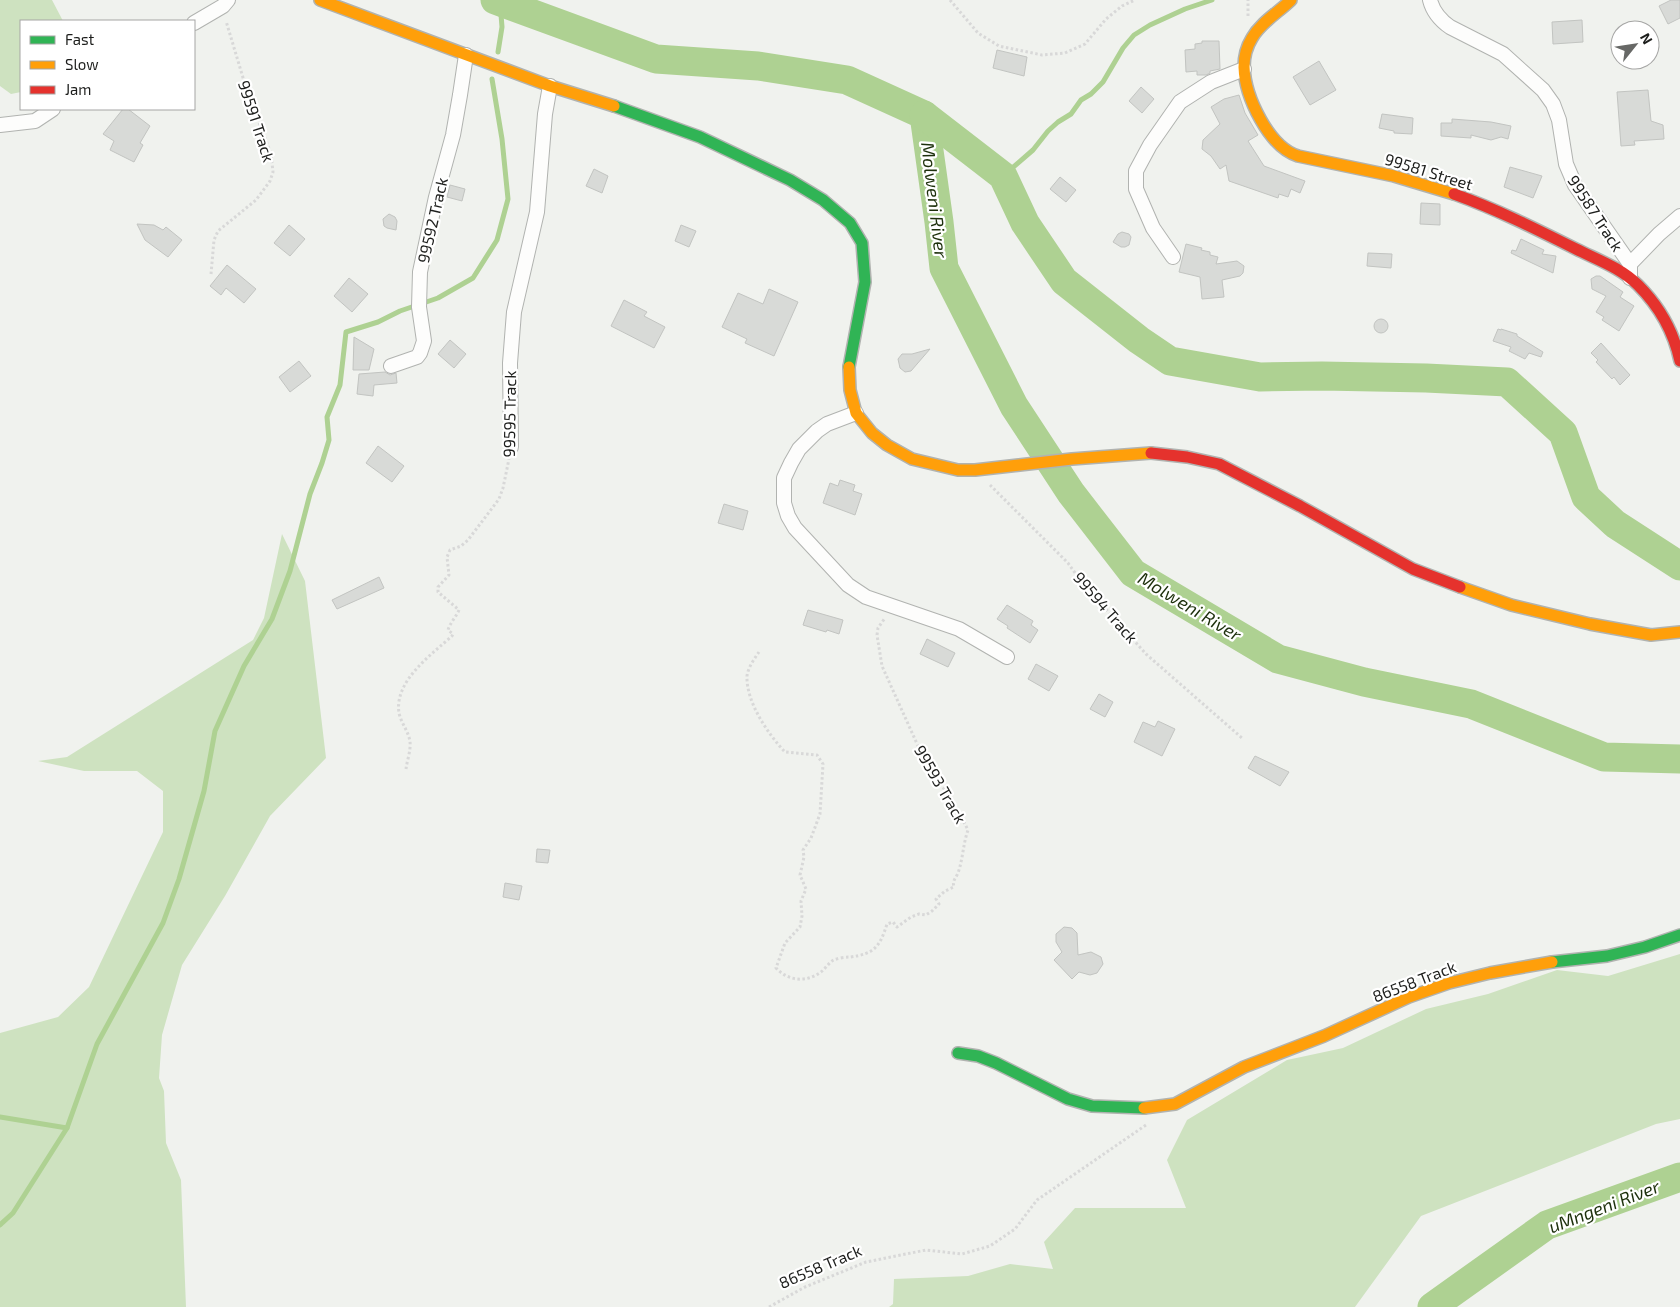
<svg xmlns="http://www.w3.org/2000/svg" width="1680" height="1307" font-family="'Exo 2',sans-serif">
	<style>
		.green { fill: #cee2c0 }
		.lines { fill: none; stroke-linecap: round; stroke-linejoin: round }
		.stream { stroke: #aed192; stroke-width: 5 }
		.river { stroke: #aed192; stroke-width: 29 }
		.building { fill: #d8dad7; stroke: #c2c4c1 }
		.street-casing { stroke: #b1b3b0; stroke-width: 16 }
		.fast-casing { stroke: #b1b3b0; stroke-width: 14 }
		.slow-casing { stroke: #b1b3b0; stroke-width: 14 }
		.jam-casing { stroke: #b1b3b0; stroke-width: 14 }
		.path { stroke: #d8d8d8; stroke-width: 3; stroke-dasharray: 2.5 2.5; stroke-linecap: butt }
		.street { stroke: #fdfdfc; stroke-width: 14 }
		.fast { stroke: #30b455; stroke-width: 11 }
		.slow { stroke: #ff9f0a; stroke-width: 11 }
		.jam { stroke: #e5322d; stroke-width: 11 }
		.labels { text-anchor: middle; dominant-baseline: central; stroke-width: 4.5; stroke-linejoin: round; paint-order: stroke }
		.street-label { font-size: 16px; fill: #1d1e1c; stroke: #fff }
		.water-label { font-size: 18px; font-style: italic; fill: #1d300c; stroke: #fff }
	</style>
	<rect width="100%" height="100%" fill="#f0f2ee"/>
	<g class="green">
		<polygon points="0,0 52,0 63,21 21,21 21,92 11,94 0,86"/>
		<polygon points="282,534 305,581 326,758 270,816 225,896 182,965 162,1035 159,1078 164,1091 166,1143 181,1180 186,1307 0,1307 0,1033 58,1017 89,987 163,832 163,791 137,771 84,771 38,761 67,757 253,640 264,618"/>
		<polygon points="1680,954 1680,1119 1656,1124 1421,1216 1355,1307 889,1307 893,1304 894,1279 968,1276 1010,1264 1053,1269 1044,1242 1075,1208 1186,1208 1167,1160 1187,1120 1287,1060 1343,1048 1426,1009 1488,994 1557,970 1608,976"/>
	</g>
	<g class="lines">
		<g class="stream">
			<polyline points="498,52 502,27 500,2"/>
			<polyline points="1003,176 1033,150 1048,131 1058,122 1071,114 1081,100 1091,94 1103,82 1123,48 1134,35 1150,25 1185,9 1212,0"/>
			<polyline points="0,1117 67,1128"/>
			<polyline points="0,1225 13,1213 67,1128 97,1044 163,923 179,879 204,791 215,731 244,666 272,619 290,571 310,494 322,463 329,440 327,417 340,385 346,332 378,322 400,311 438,298 473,278 497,240 508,199 502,139 492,79"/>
		</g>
		<g class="river">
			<polyline points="495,0 656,59 758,66 847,80 924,115 939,222 944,268 1014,406 1071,493 1133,573 1278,659 1364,682 1471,704 1604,757 1680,759"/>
			<polyline points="924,115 1003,176 1025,223 1064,281 1139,340 1170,361 1260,377 1322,376 1426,378 1507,382 1563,433 1586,497 1615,524 1680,566"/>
			<polyline points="1432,1307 1547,1225 1680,1177"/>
		</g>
	</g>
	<g class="building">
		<polygon points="1671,0 1680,0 1680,18 1668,24 1659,6"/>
		<polygon points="1582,20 1583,42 1553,44 1552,22"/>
		<polygon points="1202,41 1219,41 1220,69 1210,71 1210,73 1206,75 1197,75 1197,71 1186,72 1185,50 1195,49 1195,44 1202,43"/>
		<polygon points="997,50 1027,57 1024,76 993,68"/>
		<polygon points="1319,61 1336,90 1310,105 1293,77"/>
		<polygon points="1141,87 1154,99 1142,113 1129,101"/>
		<polygon points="1648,90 1651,121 1663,125 1664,139 1634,141 1635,145 1621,146 1617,92"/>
		<polygon points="1239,95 1245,113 1258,135 1248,141 1264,166 1305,181 1300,193 1291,189 1288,197 1279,194 1278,198 1229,181 1226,165 1220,169 1211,156 1202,149 1203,140 1220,124 1211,107 1224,99"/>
		<polygon points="123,109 128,109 150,126 140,143 143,145 134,162 110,150 114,141 103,134"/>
		<polygon points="1382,114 1413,118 1412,134 1394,133 1394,131 1379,128"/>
		<polygon points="1452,119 1491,122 1511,126 1508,139 1501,137 1491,140 1471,135 1471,138 1441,136 1441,123 1452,123"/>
		<polygon points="1510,167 1542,176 1533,198 1504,187"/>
		<polygon points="594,169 608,176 602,193 586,186"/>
		<polygon points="1060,177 1076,190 1066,202 1050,189"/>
		<polygon points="450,185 465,189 462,201 447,197"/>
		<polygon points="1421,203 1440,204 1440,225 1420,224"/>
		<polygon points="389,214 395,217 397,221 396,230 387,228 384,226 383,219"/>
		<polygon points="137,224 154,225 163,230 166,227 182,240 168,257 145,240"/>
		<polygon points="289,225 305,239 290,256 274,243"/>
		<polygon points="681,225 696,231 689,247 675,241"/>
		<polygon points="1122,232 1129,234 1131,237 1129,245 1125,247 1121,247 1113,242 1118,234"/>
		<polygon points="1521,239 1544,250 1542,254 1556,256 1553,273 1511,253 1512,250 1516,251"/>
		<polygon points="1186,244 1202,248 1201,250 1210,252 1210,255 1218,257 1216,264 1237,261 1244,266 1243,273 1240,276 1222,280 1224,297 1202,299 1200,277 1179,272"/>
		<polygon points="1368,253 1392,254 1391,268 1367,266"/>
		<polygon points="227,265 256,289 244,303 226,288 221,295 210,286"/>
		<polygon points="1596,276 1600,276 1623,292 1620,297 1634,306 1619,331 1602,320 1604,317 1596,312 1606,296 1592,289 1591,279"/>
		<polygon points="349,278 368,294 352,312 334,296"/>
		<polygon points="769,289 798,302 774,356 745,343 747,339 722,327 738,293 763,304"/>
		<polygon points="624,300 647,312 644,316 665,327 654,348 611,326"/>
		<circle cx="1381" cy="326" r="7"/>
		<polygon points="1498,329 1501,330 1501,329 1517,334 1517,336 1543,352 1541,357 1529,353 1525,359 1509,351 1511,347 1493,341"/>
		<polygon points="354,337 374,349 369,370 353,370"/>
		<polygon points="450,340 466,354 454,368 438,354"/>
		<polygon points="1601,343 1630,375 1620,385 1614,377 1612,379 1596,362 1598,360 1591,353"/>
		<polygon points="930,349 911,371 905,372 900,368 898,359 902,354 912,354"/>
		<polygon points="299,361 311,376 290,392 279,377"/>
		<polygon points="385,372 390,375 396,373 397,383 374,385 373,396 357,394 359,374"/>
		<polygon points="378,446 404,466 392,482 366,463"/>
		<polygon points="840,480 855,485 853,491 862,494 855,515 823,503 830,483 838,486"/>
		<polygon points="724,504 748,511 743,530 718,523"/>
		<polygon points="379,577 384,588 337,609 332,600"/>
		<polygon points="1007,605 1033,621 1031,625 1038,630 1030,643 1007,628 1008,626 997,619"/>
		<polygon points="808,610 843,620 839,634 827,630 826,632 803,625"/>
		<polygon points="927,639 955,653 948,667 920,654"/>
		<polygon points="1036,664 1058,676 1049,691 1028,679"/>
		<polygon points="1099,694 1113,702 1105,717 1090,709"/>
		<polygon points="1158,721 1175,729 1162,756 1134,742 1143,722 1155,727"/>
		<polygon points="1255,756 1289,772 1280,786 1248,768"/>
		<polygon points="537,849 550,850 548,863 536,862"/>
		<polygon points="505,883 522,886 519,900 503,897"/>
		<polygon points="1064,927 1072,928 1077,933 1078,955 1091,952 1101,957 1103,964 1097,973 1090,975 1079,972 1072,979 1054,960 1062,952 1056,942 1056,934"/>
	</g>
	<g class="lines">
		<defs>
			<g id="street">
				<path d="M1430,0C1433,12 1440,20 1450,27L1503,54L1543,90L1553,104L1559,120L1566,164L1575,185L1630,264V278"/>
				<polyline points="194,23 223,6 228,0"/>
				<polyline points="0,125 35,121 53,109"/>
				<polyline points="1173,257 1153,228 1136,189 1136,171 1150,145 1180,102 1211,82 1244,69"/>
				<polyline points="1630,264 1659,234 1680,216"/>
				<polyline points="391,366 417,357 420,353 424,341 419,307 420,272 436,197 453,135 460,95 466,55"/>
				<polyline points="856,413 827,424 817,431 799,449 791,463 784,478 784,503 788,516 795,528 848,585 866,597 959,629 1007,657"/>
				<polyline points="511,447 510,363 514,312 537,212 545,114 550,86"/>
			</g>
			<g id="fast">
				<polyline points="614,106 700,137 790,180 823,200 850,223 862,243 865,282 849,367"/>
				<polyline points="1552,962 1607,956 1645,947 1680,935"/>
				<polyline points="958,1053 978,1056 996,1063 1068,1099 1092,1106 1144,1108"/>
			</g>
			<g id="slow">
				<polyline points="320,0 550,86 614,106"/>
				<path d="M1291,0C1279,12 1261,22 1252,38C1247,46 1244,57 1244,67C1245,97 1269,147 1298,156L1394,176L1454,194"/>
				<polyline points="849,367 850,390 856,413 872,433 887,445 912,459 958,470 975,470 1072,459 1151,453"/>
				<polyline points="1460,587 1511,605 1590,624 1651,635 1680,632"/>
				<polyline points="1144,1108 1175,1104 1244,1067 1324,1036 1409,997 1449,983 1490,973 1552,962"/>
			</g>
			<g id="jam">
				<path d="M1454,194C1496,209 1536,229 1576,249C1598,260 1621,268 1638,285C1659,306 1674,333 1680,361"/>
				<polyline points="1151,453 1187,457 1219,464 1300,506 1413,569 1460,587"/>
			</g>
		</defs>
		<use href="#street" class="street-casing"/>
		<use href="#fast" class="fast-casing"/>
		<use href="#slow" class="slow-casing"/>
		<use href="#jam" class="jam-casing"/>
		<g class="path">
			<polyline points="950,0 978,33 999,46 1042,55 1065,53 1085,44 1106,19 1122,6 1135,0"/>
			<polyline points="1248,16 1248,0"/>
			<polyline points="211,274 214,240 218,231 256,200 270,181 273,172 271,154 247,91 226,21"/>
			<polyline points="990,485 1068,563 1080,580 1146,654 1242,738"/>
			<path d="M759,652C754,659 748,668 747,676C746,702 768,734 785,752L817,755L823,764L820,814L811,838L803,850L804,857L800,875L806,889L801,901L802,916L800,927L785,943L776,968C788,981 806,983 821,972C825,969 828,964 832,961C837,958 845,957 850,957C875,954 880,946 887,924L893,922L897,927L911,917L919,914L926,915L932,911L939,904L936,899L945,891L954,887C952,881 956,878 958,873C963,859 963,844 968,830L952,799L941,785L918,746L882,666L877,635L878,628L885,618"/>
			<path d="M406,769C407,761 411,750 410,742C409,732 401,723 399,713C394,681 431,655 452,636L453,634L448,630C450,623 456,617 459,610L438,592V587L449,575L447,557L450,550L461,546L468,540L499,499L503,488L509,459"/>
			<polyline points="769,1307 805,1287 866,1262 926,1250 962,1254 990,1246 1015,1229 1037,1200 1146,1125"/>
		</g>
		<use href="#street" class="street"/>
		<use href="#fast" class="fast"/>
		<use href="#slow" class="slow"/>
		<use href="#jam" class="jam"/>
	</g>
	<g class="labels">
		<g class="street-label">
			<text transform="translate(257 121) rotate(72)">99591 Track</text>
			<text transform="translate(1429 171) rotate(17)">99581 Street</text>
			<text transform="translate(1596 213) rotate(57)">99587 Track</text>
			<text transform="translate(432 220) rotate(-77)">99592 Track</text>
			<text transform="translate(509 414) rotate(-89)">99595 Track</text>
			<text transform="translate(1106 607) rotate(49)">99594 Track</text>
			<text transform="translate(941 784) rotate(60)">99593 Track</text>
			<text transform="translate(1414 981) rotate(-21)">86558 Track</text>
			<text transform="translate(820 1266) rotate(-23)">86558 Track</text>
		</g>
		<g class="water-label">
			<text transform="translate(935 200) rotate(83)">Molweni River</text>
			<text transform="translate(1190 606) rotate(31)">Molweni River</text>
			<text transform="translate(1604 1206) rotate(-21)">uMngeni River</text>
		</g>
	</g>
	<rect x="20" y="20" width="175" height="90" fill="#ffffff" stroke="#a5a5a4"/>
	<rect x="30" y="36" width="25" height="8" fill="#30b455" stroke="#a5a5a4"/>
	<text x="65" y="45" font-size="15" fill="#1d1e1c">Fast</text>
	<rect x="30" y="61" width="25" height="8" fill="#ff9f0a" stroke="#a5a5a4"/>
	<text x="65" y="70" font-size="15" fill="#1d1e1c">Slow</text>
	<rect x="30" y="86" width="25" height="8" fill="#e5322d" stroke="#a5a5a4"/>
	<text x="65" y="95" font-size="15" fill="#1d1e1c">Jam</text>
	<g transform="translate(1635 45) rotate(60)"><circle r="24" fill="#ffffff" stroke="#a5a5a4"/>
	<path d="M0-4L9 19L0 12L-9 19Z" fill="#676866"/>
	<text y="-8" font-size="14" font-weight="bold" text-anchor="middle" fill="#1d1e1c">N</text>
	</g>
</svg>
